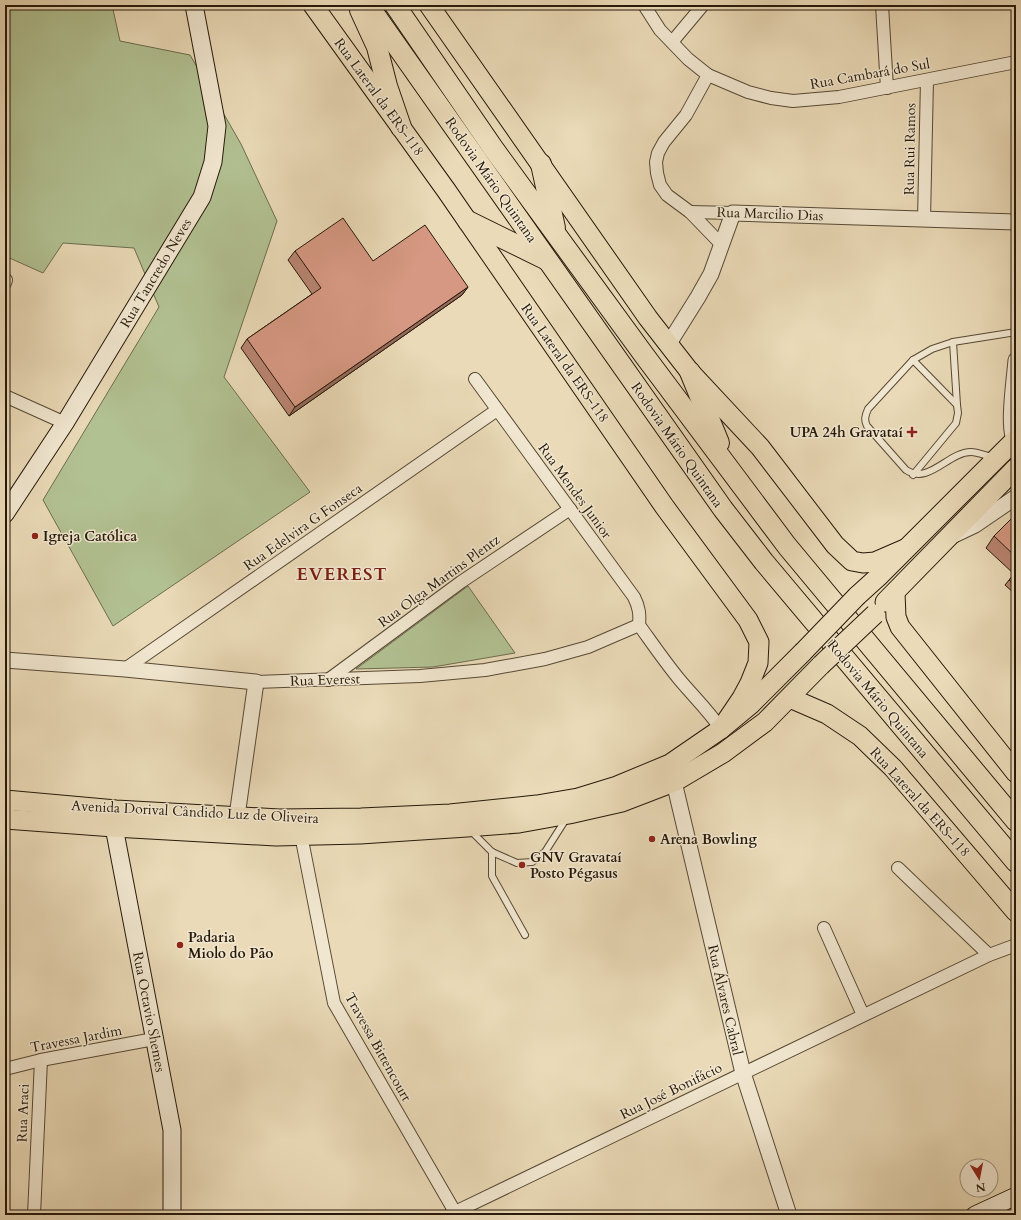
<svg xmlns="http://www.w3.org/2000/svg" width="1021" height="1220" font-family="Cardo,serif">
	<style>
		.green { fill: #b2c192; stroke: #6c6d4e }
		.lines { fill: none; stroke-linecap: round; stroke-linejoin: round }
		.service-casing { stroke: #574935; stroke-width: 8 }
		.minor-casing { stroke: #574935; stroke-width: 14 }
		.tertiary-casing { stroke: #574935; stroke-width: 17 }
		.secondary-casing { stroke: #26190a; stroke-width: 19 }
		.primary-casing { stroke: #26190a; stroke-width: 21 }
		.trunk-casing { stroke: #26190a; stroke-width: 22 }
		.service { stroke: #f1e7d0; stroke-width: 6 }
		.minor { stroke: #f1e7d0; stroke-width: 12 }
		.tertiary { stroke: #f1e7d0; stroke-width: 15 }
		.secondary { stroke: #f1e7d0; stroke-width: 17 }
		.primary { stroke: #eadab7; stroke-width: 19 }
		.trunk { stroke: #eadab7; stroke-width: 20 }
		.primary-bridge-casing { stroke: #26190a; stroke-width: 21; stroke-linecap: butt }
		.primary-bridge { stroke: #eadab7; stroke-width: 19 }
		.wall { fill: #b88370; stroke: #26190a }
		.shaded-wall { fill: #966a5b; stroke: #26190a }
		.building { fill: #d69882; stroke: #26190a }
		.poi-dot { fill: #8f2418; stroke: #f1e7d0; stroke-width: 1.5 }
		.labels { text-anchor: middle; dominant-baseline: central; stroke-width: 3; stroke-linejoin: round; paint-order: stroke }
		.street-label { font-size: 14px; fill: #26190a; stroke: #f1e7d0 }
		.poi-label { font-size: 14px; font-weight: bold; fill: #26190a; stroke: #f1e7d0; text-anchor: start }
		.district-label { font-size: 18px; font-weight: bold; letter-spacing: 1px; fill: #7a1f14; stroke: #f1e7d0 }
	</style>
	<rect width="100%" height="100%" fill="#eadab7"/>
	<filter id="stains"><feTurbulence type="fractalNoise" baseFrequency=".005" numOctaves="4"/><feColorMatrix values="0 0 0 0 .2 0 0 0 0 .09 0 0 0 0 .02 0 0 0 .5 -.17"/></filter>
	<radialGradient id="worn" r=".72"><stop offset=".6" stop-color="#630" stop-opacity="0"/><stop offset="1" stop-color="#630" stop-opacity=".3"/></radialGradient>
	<g class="green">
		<polygon points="17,5 112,5 120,41 190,55 241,144 277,221 224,377 310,492 113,626 43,500 159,307 134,248 63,243 43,273 5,256 5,7"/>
		<polygon points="468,586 515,653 433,667 356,669"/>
	</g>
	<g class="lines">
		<defs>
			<g id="service">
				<polyline points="953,342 957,405"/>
				<path d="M992,457C986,456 978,452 971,452C948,452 929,485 906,470L867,426C864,420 865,416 868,409L913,360L932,349L953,342L1016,332"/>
				<polyline points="913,475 956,423 958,413 957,405 913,360"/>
				<polyline points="471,831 492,852 517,863 532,862 545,852 566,819"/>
				<polyline points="492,852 492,876 525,935"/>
			</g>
			<g id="minor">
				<polyline points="644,5 660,30 688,59 708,75 748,92 771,98 793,101 839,97 1016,62"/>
				<polyline points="882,5 887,88"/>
				<polyline points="672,42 703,5"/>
				<polyline points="708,75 686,115 664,142 658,153 656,162 657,173 660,185 667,195 690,212 722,245"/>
				<polyline points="690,212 733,213"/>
				<polyline points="924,219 927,80"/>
				<polyline points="5,283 6,280"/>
				<path d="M475,379L634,597C639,607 640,614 639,625"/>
				<polyline points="5,396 65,423"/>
				<path d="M639,625C652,643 665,662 679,679C694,697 708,710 721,729"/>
				<polyline points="125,669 497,410"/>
				<polyline points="328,680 461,582 570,509"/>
				<polyline points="256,682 420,676 485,670 545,659 588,647 639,625"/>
				<polyline points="301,835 334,1003 455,1212"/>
				<polyline points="898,868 989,955"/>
				<polyline points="824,928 863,1015"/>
				<polyline points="5,1069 41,1060 154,1039"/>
				<polyline points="34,1215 41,1060"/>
				<polyline points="449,1215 989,955 1016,945"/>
			</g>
			<g id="tertiary">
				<polyline points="668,345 698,297 711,274 733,213 1016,222"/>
				<path d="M1016,360C1015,376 1006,432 1016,443"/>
				<polyline points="954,535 975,525 1016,497"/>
				<polyline points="5,660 125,669 256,682 237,816"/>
				<polyline points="674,782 743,1073 789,1215"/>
			</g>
			<g id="secondary">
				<polyline points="5,514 65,423 202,197 213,162 217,126 194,5"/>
				<polyline points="115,815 114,827 172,1130 172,1215"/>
				<polyline points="975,1215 1016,1196"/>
			</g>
			<g id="primary">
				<polyline points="313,5 446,190 664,506 748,620 759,642 758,663 750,683 742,698 721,729"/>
				<polyline points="429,5 648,318 690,372 760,447 835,545 852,561 863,563 875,562 905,549"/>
				<polyline points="895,593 896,617 900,627 1016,773"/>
				<polyline points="857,596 878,577 1016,439"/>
				<polyline points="885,602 1016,468"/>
				<polyline points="790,698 827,714 860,736 893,768 1016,912"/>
				<polyline points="5,800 116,810 279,819 361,818 450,814 537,805 578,798 617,786 670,764 721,729 750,705 803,652"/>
				<polyline points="5,819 114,827 276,836 360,834 467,827 519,823 569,814 622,802 674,782 723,753 765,722 821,665"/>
			</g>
			<g id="trunk">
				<polyline points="368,5 723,509 764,562 1016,862"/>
				<polyline points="395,5 493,148 644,355 787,546 1016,821"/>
				<polyline points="360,10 377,47 387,86 401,127"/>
				<polyline points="541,164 555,228"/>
				<polyline points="468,221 547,260"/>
				<polyline points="690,372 719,443"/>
			</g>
		</defs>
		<use href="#service" class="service-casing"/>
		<use href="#minor" class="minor-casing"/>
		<use href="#tertiary" class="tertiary-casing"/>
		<use href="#secondary" class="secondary-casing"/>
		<use href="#primary" class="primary-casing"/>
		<use href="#trunk" class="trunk-casing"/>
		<use href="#service" class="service"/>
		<use href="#minor" class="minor"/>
		<use href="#tertiary" class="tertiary"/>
		<use href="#secondary" class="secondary"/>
		<use href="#primary" class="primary"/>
		<use href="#trunk" class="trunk"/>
		<defs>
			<g id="primary-bridge">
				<polyline points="803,652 857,596"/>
				<polyline points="821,665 875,614"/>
			</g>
		</defs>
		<use href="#primary-bridge" class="primary-bridge-casing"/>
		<use href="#primary-bridge" class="primary-bridge"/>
	</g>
	<g class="wall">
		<polygon points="295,251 373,261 468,287 462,295 289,416 241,348 247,339 312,294 288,260"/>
		<polygon points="1016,514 1016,595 1005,585 1014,574 986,548 994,536"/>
	</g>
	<polygon class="shaded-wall" points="468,287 462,295 289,416 295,407"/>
	<g class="building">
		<polygon points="343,218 373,261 425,225 468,287 295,407 247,339 321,288 295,251"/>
		<polygon points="1016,514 1016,557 994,536"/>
		<polygon points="1016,572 1016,586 1009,580"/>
	</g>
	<g class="poi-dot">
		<path d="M910 426h4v4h4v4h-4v4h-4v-4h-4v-4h4z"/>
		<circle cx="35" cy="536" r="4"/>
		<circle cx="652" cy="839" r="4"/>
		<circle cx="522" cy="865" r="4"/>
		<circle cx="180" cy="945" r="4"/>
	</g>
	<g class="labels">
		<g class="street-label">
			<text transform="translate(870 74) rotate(-10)">Rua Cambará do Sul</text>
			<text transform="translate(379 97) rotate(54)">Rua Lateral da ERS-118</text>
			<text transform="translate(910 149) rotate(-89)">Rua Rui Ramos</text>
			<text transform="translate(491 180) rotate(55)">Rodovia Mário Quintana</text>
			<text transform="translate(770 214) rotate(2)">Rua Marcilio Dias</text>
			<text transform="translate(156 273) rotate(-59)">Rua Tancredo Neves</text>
			<text transform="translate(565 363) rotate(55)">Rua Lateral da ERS-118</text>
			<text transform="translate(677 445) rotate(55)">Rodovia Mário Quintana</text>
			<text transform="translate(575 491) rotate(54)">Rua Mendes Junior</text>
			<text transform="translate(303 527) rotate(-35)">Rua Edelvira G Fonseca</text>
			<text transform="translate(439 581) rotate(-36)">Rua Olga Martins Plentz</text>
			<text transform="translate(325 680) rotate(-2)">Rua Everest</text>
			<text transform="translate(878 699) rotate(50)">Rodovia Mário Quintana</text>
			<text transform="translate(920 802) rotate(48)">Rua Lateral da ERS-118</text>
			<text transform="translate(195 812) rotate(3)">Avenida Dorival Cândido Luz de Oliveira</text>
			<text transform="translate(725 1000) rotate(77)">Rua Álvares Cabral</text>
			<text transform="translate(149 1012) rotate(79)">Rua Octavio Shemes</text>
			<text transform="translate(76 1039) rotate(-11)">Travessa Jardim</text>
			<text transform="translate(378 1047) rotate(61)">Travessa Bittencourt</text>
			<text transform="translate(671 1091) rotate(-26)">Rua José Bonifácio</text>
			<text transform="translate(23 1113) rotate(-88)">Rua Araci</text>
		</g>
		<g class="poi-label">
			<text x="903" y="432" text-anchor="end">UPA 24h Gravataí</text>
			<text x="43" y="536">Igreja Católica</text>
			<text x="660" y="839">Arena Bowling</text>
			<text x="530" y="857">GNV Gravataí<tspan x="530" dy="16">Posto Pégasus</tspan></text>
			<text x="188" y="937">Padaria<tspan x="188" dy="16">Miolo do Pão</tspan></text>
		</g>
		<g class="district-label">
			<text x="342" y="574">EVEREST</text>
		</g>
	</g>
	<rect width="1021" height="1220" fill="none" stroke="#eadab7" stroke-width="20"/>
	<rect x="6" y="6" width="1009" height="1208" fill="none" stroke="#26190a" stroke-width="2"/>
	<rect x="10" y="10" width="1001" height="1200" fill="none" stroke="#26190a"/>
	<g transform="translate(979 1178) rotate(170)"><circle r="19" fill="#f1e7d0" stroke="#a09581"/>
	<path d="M0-3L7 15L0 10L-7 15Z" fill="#8f2418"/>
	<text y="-6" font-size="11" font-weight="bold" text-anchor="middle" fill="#26190a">N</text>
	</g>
	<rect width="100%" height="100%" filter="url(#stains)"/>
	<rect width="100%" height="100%" fill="url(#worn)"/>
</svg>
